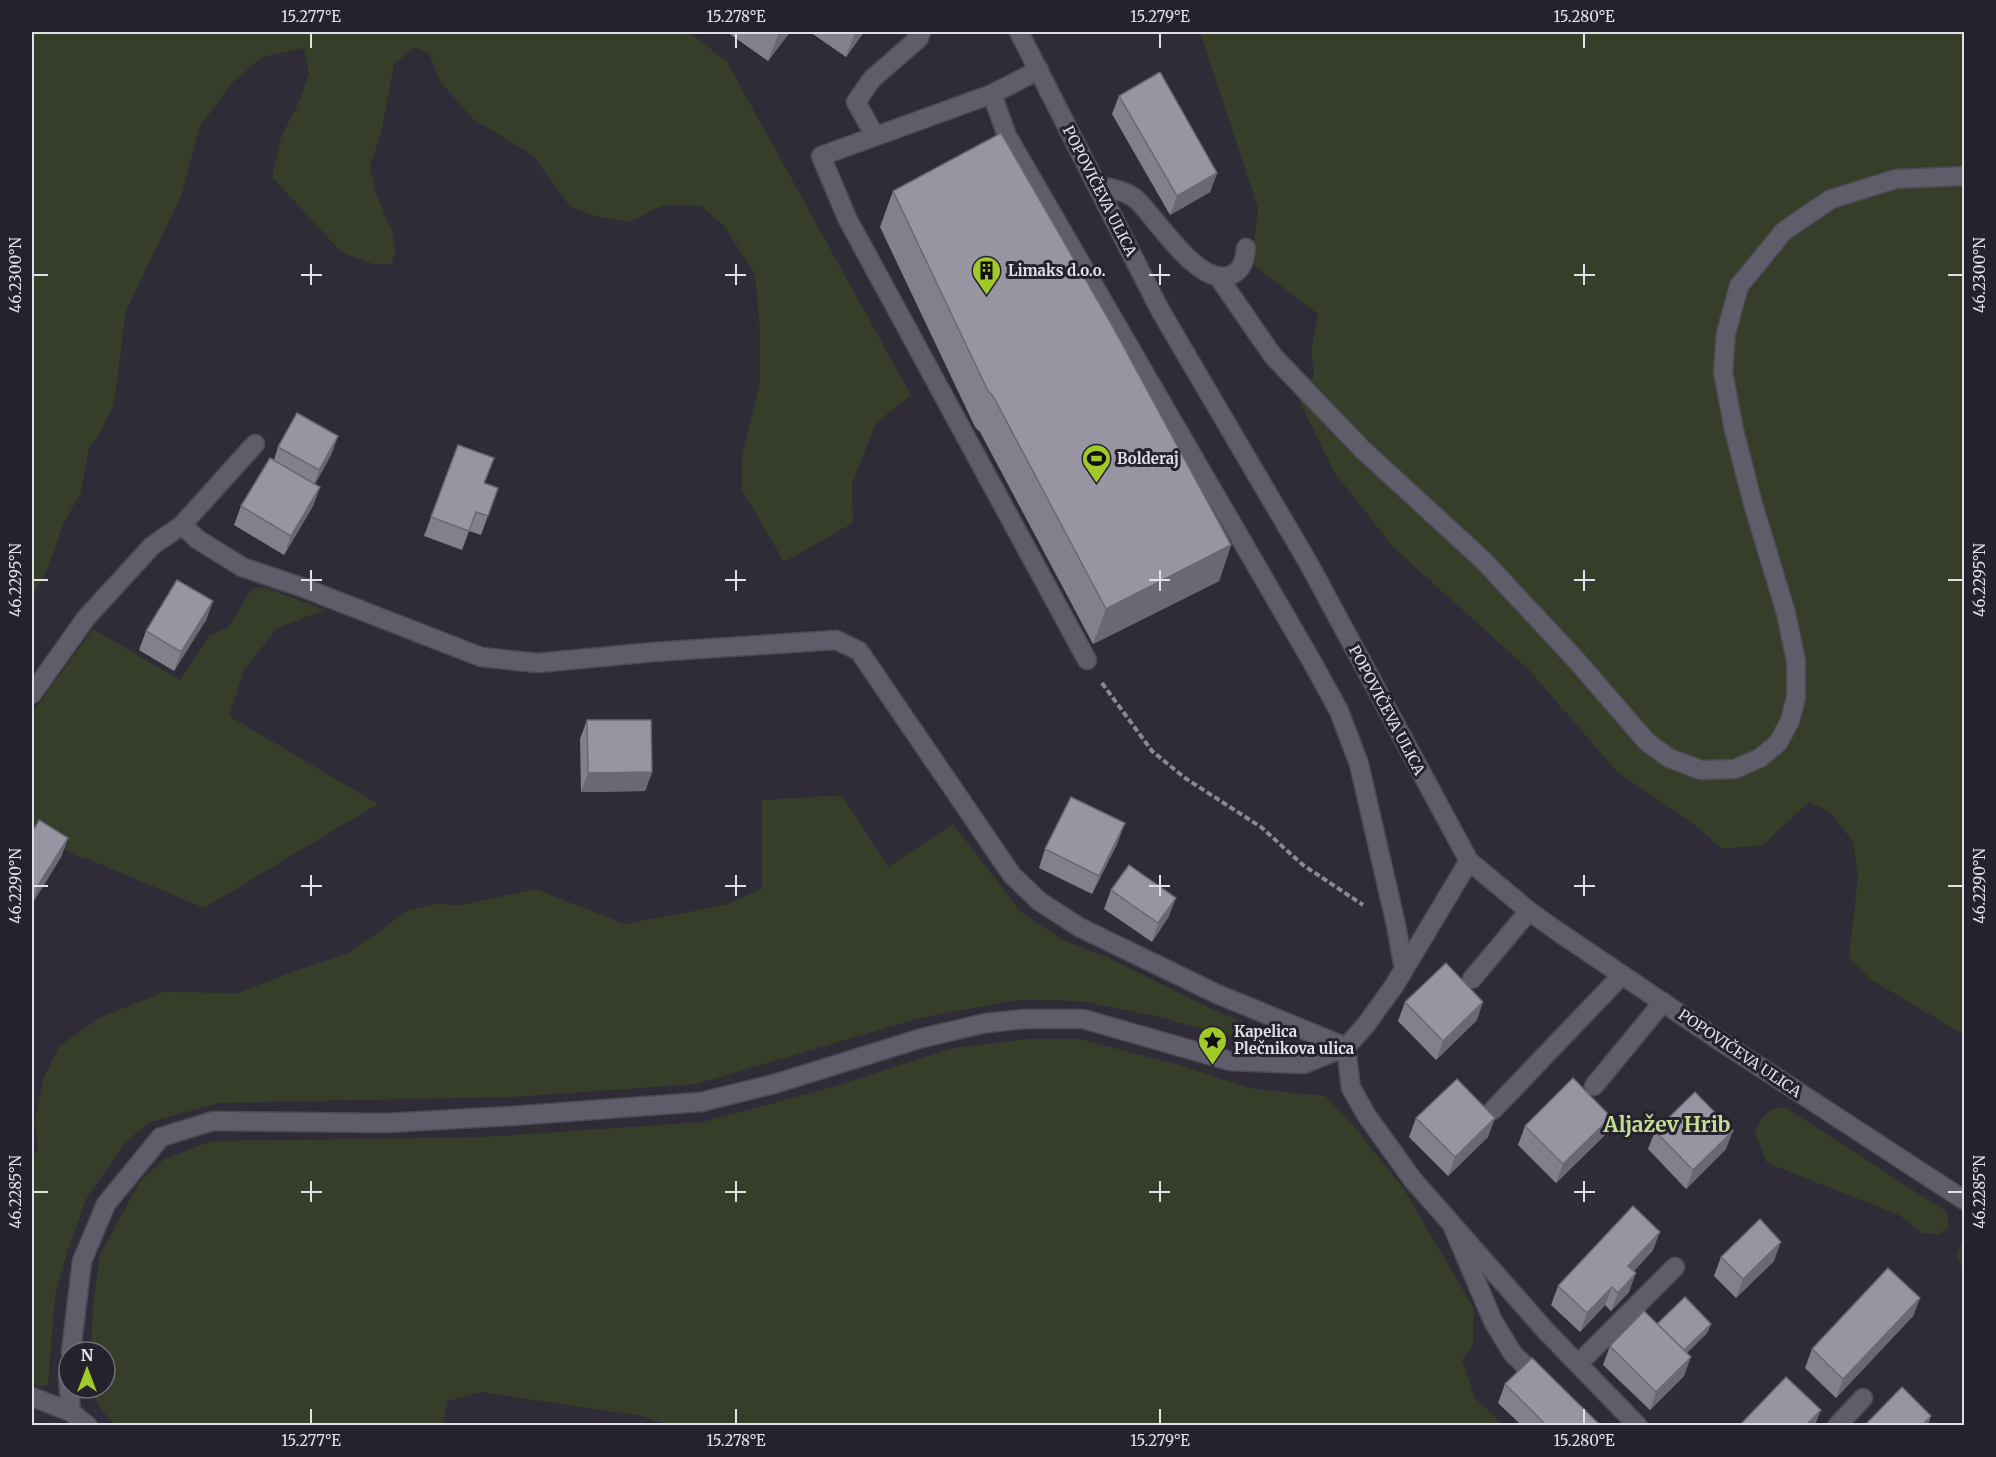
<svg xmlns="http://www.w3.org/2000/svg" width="1996" height="1457" font-family="Merriweather,serif">
	<style>
		.green { fill: #363d29 }
		.lines { fill: none; stroke-linecap: round; stroke-linejoin: round }
		.lane-casing { stroke: #4c4953; stroke-width: 21 }
		.street-casing { stroke: #4c4953; stroke-width: 21 }
		.path { stroke: #8b8891; stroke-width: 4; stroke-dasharray: 6 3; stroke-linecap: butt }
		.lane { stroke: #605d6a; stroke-width: 18 }
		.street { stroke: #605d6a; stroke-width: 18 }
		.wall { fill: #83808c }
		.shaded-wall { fill: #6a6872 }
		.building { fill: #9895a3; stroke: #6a6872; stroke-width: 1.5 }
		.ticks { fill: none; stroke: #e1dfe7; stroke-width: 2 }
		.labels { text-anchor: middle; dominant-baseline: central; stroke-width: 6; stroke-linejoin: round; paint-order: stroke }
		.street-label { font-size: 15px; fill: #e1dfe7; stroke: #25222d }
		.poi-label { font-size: 15px; font-weight: bold; fill: #e1dfe7; stroke: #25222d; text-anchor: start }
		.district-label { font-size: 21px; font-weight: bold; fill: #c5de94; stroke: #25222d }
		.neatline { fill: none; stroke: #e1dfe7; stroke-width: 2 }
		.ticks-label { font-size: 15px; text-anchor: middle; fill: #e1dfe7 }
	</style>
	<rect width="100%" height="100%" fill="#2f2b37"/>
	<g class="green">
		<polygon points="32,32 689,32 727,62 911,395 876,423 852,484 853,523 784,562 742,490 742,456 760,382 760,331 755,274 724,226 701,206 663,205 630,222 599,217 570,207 534,156 473,119 441,83 429,54 415,47 394,64 381,134 370,165 375,191 393,234 396,251 391,264 373,264 342,253 272,177 281,137 297,106 309,74 304,48 262,57 232,83 199,128 182,194 126,311 114,404 99,435 89,448 81,492 64,523 47,570 32,597"/>
		<polygon points="1200,32 1964,32 1964,1035 1870,979 1849,957 1858,877 1853,842 1829,811 1809,802 1763,845 1722,849 1695,825 1617,772 1529,670 1394,548 1334,472 1300,402 1314,373 1311,352 1318,314 1252,264 1258,208"/>
		<polygon points="264,587 325,610 277,628 244,670 229,716 378,804 204,908 86,858 80,858 32,829 32,713 93,629 180,680 210,635 227,628 252,589"/>
		<polygon points="842,795 888,867 953,824 1021,912 1063,940 1106,957 1212,1009 1268,1033 1259,1039 1224,1035 1156,1016 1081,1001 1018,1000 919,1018 697,1084 513,1097 218,1103 148,1123 125,1143 86,1199 66,1256 55,1296 48,1385 38,1387 32,1381 32,1160 38,1148 35,1121 43,1080 59,1046 101,1017 164,992 238,993 292,972 348,953 383,929 404,912 434,904 462,905 535,889 625,924 725,905 762,889 762,800"/>
		<path d="M1029,1039H1080L1179,1065L1249,1088L1325,1096L1352,1124L1404,1189L1474,1309L1473,1346L1462,1360L1475,1398L1503,1425L670,1426L642,1416L481,1392L447,1401L443,1425L116,1426C105,1415 96,1404 92,1388H105V1352H91L93,1305L100,1255L139,1183L164,1159L212,1141L484,1137L702,1122L829,1088L953,1048Z"/>
		<path d="M1785,1107L1947,1212L1949,1227L1939,1234L1922,1233L1899,1215L1767,1163L1755,1133C1762,1116 1766,1109 1785,1107Z"/>
		<polygon points="1964,1237 1964,1273 1956,1255"/>
	</g>
	<g class="lines">
		<defs>
			<g id="lane">
				<polyline points="1039,70 992,94 1007,136 1311,660 1339,711 1359,764 1396,925 1404,969"/>
				<polyline points="992,94 821,156 847,218 1087,660"/>
				<polyline points="875,136 856,102 872,79 919,38 921,32"/>
				<path d="M1098,186C1111,188 1127,191 1137,200C1156,218 1200,289 1231,275C1243,270 1245,259 1246,248"/>
				<polyline points="182,525 255,444"/>
				<polyline points="1472,979 1529,911"/>
				<polyline points="1594,1086 1663,1002"/>
				<polyline points="1493,1110 1622,975"/>
				<polyline points="1453,1227 1493,1321 1513,1354 1541,1381"/>
				<polyline points="1578,1364 1675,1267"/>
				<polyline points="1837,1426 1863,1398"/>
			</g>
			<g id="street">
				<polyline points="1019,32 1160,310 1309,564 1469,861 1529,911 1560,933 1717,1039 1964,1200"/>
				<polyline points="1219,278 1273,356 1363,450 1484,561 1576,660 1647,742 1669,758 1701,770 1735,769 1760,758 1778,743 1790,721 1796,697 1796,661 1786,613 1753,504 1734,430 1723,372 1726,333 1739,286 1784,231 1831,199 1896,179 1964,176"/>
				<polyline points="32,694 86,618 152,546 182,525 197,539 242,567 304,588 481,657 537,663 654,652 836,640 859,651 1012,875 1039,901 1079,927 1217,994 1346,1047 1351,1088 1367,1116 1413,1180 1545,1330 1638,1426"/>
				<polyline points="71,1352 82,1261 106,1204 161,1137 213,1121 386,1123 511,1116 701,1102 774,1084 922,1038 986,1023 1025,1019 1083,1019 1230,1061 1304,1064 1346,1047 1365,1026 1394,986 1469,861"/>
				<polyline points="69,1369 68,1377 71,1412"/>
				<polyline points="32,1397 71,1412 88,1426"/>
			</g>
		</defs>
		<use href="#lane" class="lane-casing"/>
		<use href="#street" class="street-casing"/>
		<polyline class="path" points="1102,683 1152,751 1185,778 1261,827 1303,865 1363,905"/>
		<use href="#lane" class="lane"/>
		<use href="#street" class="street"/>
	</g>
	<g class="wall">
		<polygon points="727,32 790,32 768,61"/>
		<polygon points="810,32 864,32 846,57"/>
		<polygon points="1119,96 1217,173 1210,192 1170,215 1112,114"/>
		<polygon points="893,191 1231,545 1219,581 1093,644 980,432 975,427 880,227"/>
		<polygon points="338,436 331,455 315,484 320,487 313,506 284,555 234,525 241,506 274,460 278,447"/>
		<polygon points="458,445 484,483 498,488 481,535 469,531 462,550 424,536"/>
		<polygon points="213,601 206,620 174,671 139,650 146,631"/>
		<polygon points="587,720 652,772 645,791 581,792 580,739"/>
		<polygon points="32,833 68,838 61,857 32,904"/>
		<polygon points="1118,842 1092,894 1039,868 1045,849"/>
		<polygon points="1111,890 1169,916 1152,942 1104,909"/>
		<polygon points="1405,1002 1477,1020 1436,1060 1398,1021"/>
		<polygon points="1416,1118 1488,1137 1448,1176 1409,1137"/>
		<polygon points="1525,1126 1605,1135 1556,1183 1518,1145"/>
		<polygon points="1655,1131 1726,1149 1686,1189 1648,1149"/>
		<polygon points="1653,1250 1634,1271 1629,1292 1611,1311 1605,1305 1580,1332 1551,1305 1558,1286"/>
		<polygon points="1721,1257 1774,1261 1736,1298 1714,1276"/>
		<polygon points="1920,1298 1913,1316 1836,1398 1805,1368 1812,1349"/>
		<polygon points="1657,1324 1711,1324 1707,1333 1687,1353 1684,1376 1650,1410 1603,1365 1610,1346"/>
		<polygon points="1505,1384 1600,1425 1521,1425 1498,1403"/>
	</g>
	<g class="shaded-wall">
		<polygon points="779,32 790,32 768,61"/>
		<polygon points="855,32 864,32 846,57"/>
		<polygon points="1217,173 1210,192 1170,215 1177,196"/>
		<polygon points="338,436 331,455 312,489 319,470"/>
		<polygon points="320,487 313,506 284,555 291,536"/>
		<polygon points="1231,545 1219,581 1093,644 1106,609"/>
		<polygon points="213,601 206,620 174,671 181,652"/>
		<polygon points="652,772 645,791 581,792 588,773"/>
		<polygon points="1125,823 1118,842 1092,894 1099,876"/>
		<polygon points="68,838 61,857 32,904 37,887"/>
		<polygon points="1176,898 1169,916 1152,942 1158,923"/>
		<polygon points="1483,1002 1477,1020 1436,1060 1443,1041"/>
		<polygon points="1611,1117 1605,1135 1556,1183 1563,1164"/>
		<polygon points="1495,1118 1488,1137 1448,1176 1455,1157"/>
		<polygon points="1733,1131 1726,1149 1686,1189 1693,1170"/>
		<polygon points="1660,1232 1653,1250 1621,1285 1628,1266"/>
		<polygon points="1781,1242 1774,1261 1736,1298 1743,1279"/>
		<polygon points="1636,1273 1629,1292 1611,1311 1618,1293"/>
		<polygon points="1612,1287 1605,1305 1580,1332 1587,1313"/>
		<polygon points="1920,1298 1913,1316 1836,1398 1843,1379"/>
		<polygon points="1711,1324 1707,1333 1679,1360 1682,1351"/>
		<polygon points="1691,1357 1684,1376 1650,1410 1656,1392"/>
		<polygon points="1821,1410 1815,1425 1806,1425"/>
		<polygon points="1931,1416 1928,1425 1922,1425"/>
	</g>
	<g class="building">
		<polygon points="1160,72 1217,173 1177,196 1119,96"/>
		<polygon points="1001,133 1114,329 1231,545 1106,609 993,396 988,391 893,191"/>
		<polygon points="297,413 338,436 319,470 278,447"/>
		<polygon points="458,445 494,458 484,483 498,488 488,516 476,512 469,531 431,517"/>
		<polygon points="270,458 320,487 291,536 241,506"/>
		<polygon points="177,580 213,601 181,652 146,631"/>
		<polygon points="587,720 651,720 652,772 588,773"/>
		<polygon points="1071,797 1125,823 1099,876 1045,849"/>
		<polygon points="39,820 68,838 37,887 32,884 32,833"/>
		<polygon points="1129,865 1176,898 1158,923 1111,890"/>
		<polygon points="1446,963 1483,1002 1443,1041 1405,1002"/>
		<polygon points="1573,1078 1611,1117 1563,1164 1525,1126"/>
		<polygon points="1457,1079 1495,1118 1455,1157 1416,1118"/>
		<polygon points="1695,1092 1733,1131 1693,1170 1655,1131"/>
		<polygon points="1633,1206 1660,1232 1628,1266 1636,1273 1618,1293 1612,1287 1587,1313 1558,1286"/>
		<polygon points="1760,1219 1781,1242 1743,1279 1721,1257"/>
		<polygon points="1888,1268 1920,1298 1843,1379 1812,1349"/>
		<polygon points="1685,1297 1711,1324 1684,1350 1657,1324"/>
		<polygon points="1644,1311 1691,1357 1656,1392 1610,1346"/>
		<polygon points="1532,1358 1600,1425 1546,1425 1505,1384"/>
		<polygon points="1786,1377 1821,1410 1806,1425 1740,1425"/>
		<polygon points="1902,1387 1931,1416 1922,1425 1868,1425 1866,1424"/>
	</g>
	<path class="ticks" d="M311,33V48M736,33V48M1160,33V48M1584,33V48M311,264V285M736,264V285M1160,264V285M1584,264V285M33,275H48M301,275H322M725,275H746M1149,275H1170M1574,275H1595M1948,275H1963M311,570V591M736,570V591M1160,570V591M1584,570V591M33,580H48M301,580H322M725,580H746M1149,580H1170M1574,580H1595M1948,580H1963M311,875V896M736,875V896M1160,875V896M1584,875V896M33,886H48M301,886H322M725,886H746M1149,886H1170M1574,886H1595M1948,886H1963M311,1181V1202M736,1181V1202M1160,1181V1202M1584,1181V1202M33,1192H48M301,1192H322M725,1192H746M1149,1192H1170M1574,1192H1595M1948,1192H1963M311,1409V1424M736,1409V1424M1160,1409V1424M1584,1409V1424"/>
	<defs>
		<symbol id="building-pin" viewBox="-11 -11 22 30"><path d="M0 17L-7.5 6A9.5 9.5 0 1 1 7.5 6Z" fill="#a1c92a" stroke="#25222d"/><path d="M-4-6H4V6H1V3H-1V6H-4ZM-2.5-4.3h1.7v1.8h-1.7ZM.8-4.3h1.7v1.8H.8ZM-2.5-1h1.7V.8h-1.7ZM.8-1h1.7V.8H.8Z" fill="#111"/></symbol>
		<symbol id="stadium-pin" viewBox="-11 -11 22 30"><path d="M0 17L-7.5 6A9.5 9.5 0 1 1 7.5 6Z" fill="#a1c92a" stroke="#25222d"/><path d="M0-5a6.5 5 0 1 0 0 10a6.5 5 0 1 0 0-10ZM-3.5-1.8h7v3.6h-7Z" fill="#111"/></symbol>
		<symbol id="sight-pin" viewBox="-11 -11 22 30"><path d="M0 17L-7.5 6A9.5 9.5 0 1 1 7.5 6Z" fill="#a1c92a" stroke="#25222d"/><path d="M0-6L1.8-2.2L6-1.7L2.9 1.2L3.7 5.4L0 3.3L-3.7 5.4L-2.9 1.2L-6-1.7L-1.8-2.2Z" fill="#111"/></symbol>
	</defs>
	<g fill-rule="evenodd">
		<use href="#building-pin" x="970" y="254" width="33" height="45"/>
		<use href="#stadium-pin" x="1080" y="442" width="33" height="45"/>
		<use href="#sight-pin" x="1196" y="1024" width="33" height="45"/>
	</g>
	<g class="labels">
		<g class="street-label">
			<text transform="translate(1100 191) rotate(63)">POPOVIČEVA ULICA</text>
			<text transform="translate(1387 710) rotate(62)">POPOVIČEVA ULICA</text>
			<text transform="translate(1740 1053) rotate(34)">POPOVIČEVA ULICA</text>
		</g>
		<g class="poi-label">
			<text x="1008" y="270">Limaks d.o.o.</text>
			<text x="1117" y="458">Bolderaj</text>
			<text x="1234" y="1031">Kapelica<tspan x="1234" dy="17">Plečnikova ulica</tspan></text>
		</g>
		<g class="district-label">
			<text x="1667" y="1124">Aljažev Hrib</text>
		</g>
	</g>
	<rect width="1996" height="1457" fill="none" stroke="#25222d" stroke-width="66"/>
	<g transform="translate(87 1370)"><circle r="28" fill="#25222d" stroke="#706e77" stroke-width="1.5"/>
	<path d="M0-4.5L10 22L0 15L-10 22Z" fill="#a1c92a"/>
	<text y="-9" font-size="16" font-weight="bold" text-anchor="middle" fill="#e1dfe7">N</text>
	</g>
	<rect x="33" y="33" width="1930" height="1391" class="neatline"/>
	<g class="ticks-label">
		<text x="311" y="22">15.277°E</text>
		<text x="736" y="22">15.278°E</text>
		<text x="1160" y="22">15.279°E</text>
		<text x="1584" y="22">15.280°E</text>
		<text transform="translate(16 275) rotate(-90)" y="5">46.2300°N</text>
		<text transform="translate(1980 275) rotate(-90)" y="5">46.2300°N</text>
		<text transform="translate(16 580) rotate(-90)" y="5">46.2295°N</text>
		<text transform="translate(1980 580) rotate(-90)" y="5">46.2295°N</text>
		<text transform="translate(16 886) rotate(-90)" y="5">46.2290°N</text>
		<text transform="translate(1980 886) rotate(-90)" y="5">46.2290°N</text>
		<text transform="translate(16 1192) rotate(-90)" y="5">46.2285°N</text>
		<text transform="translate(1980 1192) rotate(-90)" y="5">46.2285°N</text>
		<text x="311" y="1446">15.277°E</text>
		<text x="736" y="1446">15.278°E</text>
		<text x="1160" y="1446">15.279°E</text>
		<text x="1584" y="1446">15.280°E</text>
	</g>
</svg>
